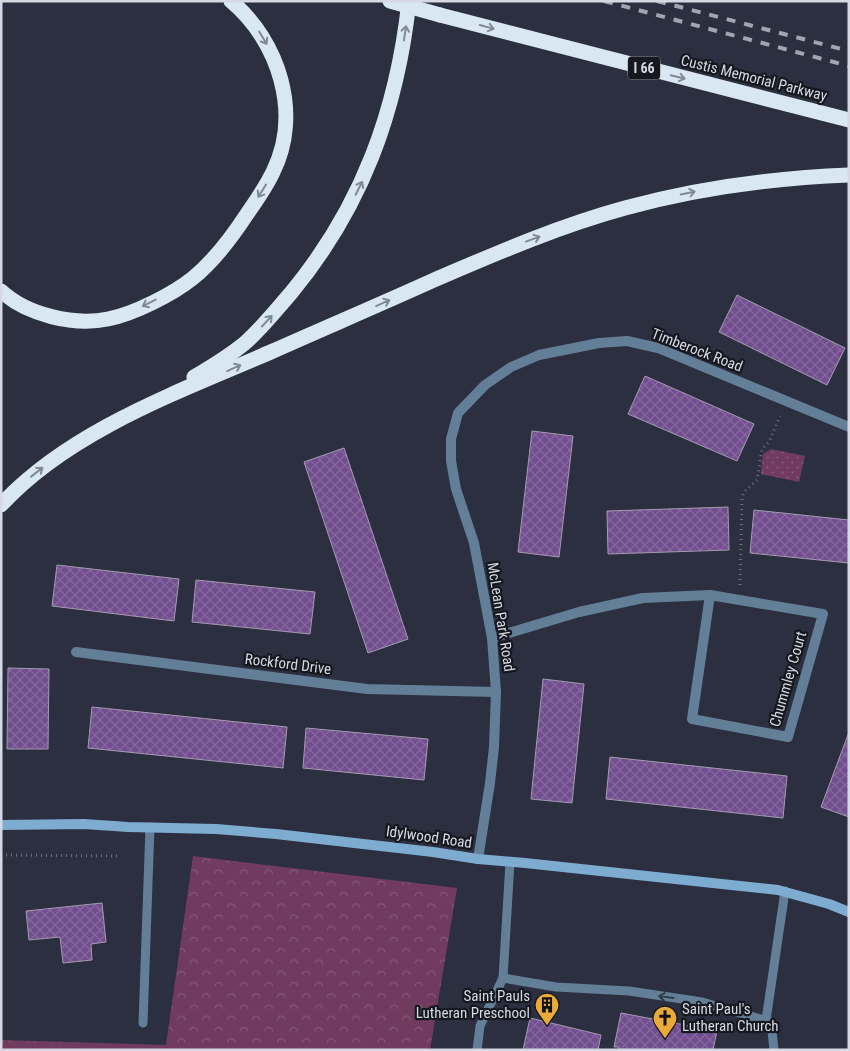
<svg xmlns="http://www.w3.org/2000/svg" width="850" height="1051" font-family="'Roboto Condensed',sans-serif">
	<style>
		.forest { fill: url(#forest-crowns) }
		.park { fill: url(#park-dots) }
		.building { fill: url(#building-cross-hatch); stroke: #a59baf }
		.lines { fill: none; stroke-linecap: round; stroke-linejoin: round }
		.path { stroke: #6a6e7d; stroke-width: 3; stroke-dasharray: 1 4; stroke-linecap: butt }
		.lane { stroke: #637f97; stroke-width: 9 }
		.street { stroke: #637f97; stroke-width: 10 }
		.secondary { stroke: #7eacd1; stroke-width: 10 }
		.highway { stroke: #d9e7f3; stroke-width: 15 }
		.rail { stroke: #a1a5b2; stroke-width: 4; stroke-dasharray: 9 9; stroke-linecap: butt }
		.highway-bridge { stroke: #d9e7f3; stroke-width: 15 }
		.oneway { stroke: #818a94 }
		.oneway2 { stroke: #313c49 }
		.labels { text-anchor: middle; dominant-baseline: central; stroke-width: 4.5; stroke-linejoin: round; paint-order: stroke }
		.shield { fill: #16181f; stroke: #9c9fa9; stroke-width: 1 }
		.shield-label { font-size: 14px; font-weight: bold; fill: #d6d9e4 }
		.street-label { font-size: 15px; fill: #d6d9e4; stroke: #16181f }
		.poi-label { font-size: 15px; fill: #d6d9e4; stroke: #16181f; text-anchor: end }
	</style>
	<defs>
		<pattern id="forest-crowns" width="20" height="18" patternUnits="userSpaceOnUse" patternTransform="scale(1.25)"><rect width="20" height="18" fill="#713b60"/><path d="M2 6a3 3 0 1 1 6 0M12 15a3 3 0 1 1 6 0" fill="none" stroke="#845777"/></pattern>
		<pattern id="park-dots" width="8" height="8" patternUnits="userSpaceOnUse" patternTransform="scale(1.25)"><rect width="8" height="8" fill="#713b60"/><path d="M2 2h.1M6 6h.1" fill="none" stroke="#845777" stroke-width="1.8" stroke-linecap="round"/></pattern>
		<pattern id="building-cross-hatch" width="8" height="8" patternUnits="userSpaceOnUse" patternTransform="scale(1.25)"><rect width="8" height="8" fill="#724e8f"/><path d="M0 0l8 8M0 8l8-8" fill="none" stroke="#85679f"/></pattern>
	</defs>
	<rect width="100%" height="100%" fill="#2b2f40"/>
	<polygon class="forest" points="193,856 457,888 430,1050 1,1050 1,1040 166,1045"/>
	<polygon class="park" points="771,449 805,456 799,482 761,474 763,454"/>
	<g class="building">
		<polygon points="737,295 845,348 827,385 719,332"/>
		<polygon points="645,376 754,424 737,461 628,414"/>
		<polygon points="532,431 573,436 559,557 518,552"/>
		<polygon points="344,448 408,639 368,653 304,462"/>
		<polygon points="728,507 729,550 608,554 607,511"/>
		<polygon points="754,510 849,520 849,563 750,553"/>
		<polygon points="57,565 179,579 174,621 52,606"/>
		<polygon points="196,580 315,592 310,634 192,622"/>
		<polygon points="8,668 49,669 48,749 7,749"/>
		<polygon points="543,679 584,684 572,803 531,799"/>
		<polygon points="92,707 287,727 283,768 88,748"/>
		<polygon points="306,728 428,739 424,780 303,768"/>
		<polygon points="849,732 849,817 821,807"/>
		<polygon points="610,757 787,776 783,818 606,799"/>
		<polygon points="102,903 106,942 91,944 92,960 63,963 60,937 29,940 26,911"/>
		<polygon points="621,1013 717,1031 713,1050 618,1050 619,1047 614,1047"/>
		<polygon points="530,1018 601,1035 598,1050 523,1050"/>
	</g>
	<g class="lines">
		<g class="path">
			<polyline points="740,585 742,498 744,492 757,480 762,449 769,442 780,416"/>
			<polyline points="1,855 120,856"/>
		</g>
		<g class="lane">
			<polyline points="503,978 556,987 629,991 702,1002 771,1022 774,1050"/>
			<polyline points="766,1020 785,891"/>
			<polyline points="143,1023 150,827"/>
			<polyline points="477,1050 480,1026 503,978 510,862"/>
		</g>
		<g class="street">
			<polygon points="710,595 823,614 788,737 692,719"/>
			<polyline points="492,638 579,612 643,598 710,595"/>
			<polyline points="76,652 367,689 496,692"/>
			<polyline points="478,859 490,783 494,747 496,692 492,638 474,543 456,489 451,461 451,439 458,413 485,385 511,367 539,355 599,343 627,341 658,348 849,427"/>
		</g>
		<polyline class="secondary" points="1,825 84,824 128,827 216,829 276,834 433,852 478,859 525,863 778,890 829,904 849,912"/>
		<g class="highway">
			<polyline points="440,15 849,120"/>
			<path d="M1,291C27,315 74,326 108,319C134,314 173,294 193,278C215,260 232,237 247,214C256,201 266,187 273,172C302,114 279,41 231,1"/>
			<path d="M194,377C211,367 229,356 245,343C262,328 276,310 291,293C362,207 397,111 409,1"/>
			<path d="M1,505C70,430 181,391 273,351C327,327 381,304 434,280C497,253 559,226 625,208C698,188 772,178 849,175"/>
		</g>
		<g class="rail">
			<polyline points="604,1 849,66"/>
			<polyline points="657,1 849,51"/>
		</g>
		<polyline class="highway-bridge" points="390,1 440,15"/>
	</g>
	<defs><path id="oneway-shaft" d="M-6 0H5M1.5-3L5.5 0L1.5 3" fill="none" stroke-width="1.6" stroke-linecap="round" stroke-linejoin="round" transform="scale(1.25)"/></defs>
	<g class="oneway">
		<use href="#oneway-shaft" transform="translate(487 27) rotate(15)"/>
		<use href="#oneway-shaft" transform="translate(405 33) rotate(-82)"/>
		<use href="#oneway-shaft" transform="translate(263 38) rotate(59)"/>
		<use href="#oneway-shaft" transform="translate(678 77) rotate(14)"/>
		<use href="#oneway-shaft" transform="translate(359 188) rotate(-63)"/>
		<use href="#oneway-shaft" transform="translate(262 191) rotate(122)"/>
		<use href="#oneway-shaft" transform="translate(688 193) rotate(-11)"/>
		<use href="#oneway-shaft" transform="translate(533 239) rotate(-20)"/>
		<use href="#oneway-shaft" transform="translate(149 303) rotate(153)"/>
		<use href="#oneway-shaft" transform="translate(383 303) rotate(-24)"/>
		<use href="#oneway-shaft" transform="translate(267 321) rotate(-47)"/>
		<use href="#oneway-shaft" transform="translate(234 368) rotate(-24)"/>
		<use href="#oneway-shaft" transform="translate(37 472) rotate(-38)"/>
	</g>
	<use class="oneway2" href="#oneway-shaft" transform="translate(666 997) rotate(-172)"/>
	<defs>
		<symbol id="building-pin" viewBox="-11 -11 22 30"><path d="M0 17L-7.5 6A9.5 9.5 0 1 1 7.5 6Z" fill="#e9aa38" stroke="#16181f"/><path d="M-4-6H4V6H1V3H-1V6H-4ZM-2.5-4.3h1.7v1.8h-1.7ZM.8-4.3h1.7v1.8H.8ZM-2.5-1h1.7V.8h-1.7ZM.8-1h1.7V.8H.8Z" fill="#111"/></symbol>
		<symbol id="church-pin" viewBox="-11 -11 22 30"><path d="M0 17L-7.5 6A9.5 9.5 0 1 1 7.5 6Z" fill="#e9aa38" stroke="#16181f"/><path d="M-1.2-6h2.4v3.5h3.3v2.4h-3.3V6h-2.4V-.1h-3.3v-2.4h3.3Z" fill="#111"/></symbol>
	</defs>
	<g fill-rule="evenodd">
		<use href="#building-pin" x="533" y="991" width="28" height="38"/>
		<use href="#church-pin" x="651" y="1004" width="28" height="38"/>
	</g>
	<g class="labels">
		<rect class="shield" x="628" y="56.5" width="32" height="23" rx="4"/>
		<g class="shield-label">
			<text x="644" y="68">I 66</text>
		</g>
		<g class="street-label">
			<text transform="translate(754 78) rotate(14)">Custis Memorial Parkway</text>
			<text transform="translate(697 350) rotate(21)">Timberock Road</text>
			<text transform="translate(501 617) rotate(81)">McLean Park Road</text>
			<text transform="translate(288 664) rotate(7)">Rockford Drive</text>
			<text transform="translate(788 679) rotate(-74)">Chummley Court</text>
			<text transform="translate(429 837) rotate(8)">Idylwood Road</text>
		</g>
		<g class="poi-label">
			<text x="530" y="996">Saint Pauls<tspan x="530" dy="17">Lutheran Preschool</tspan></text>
			<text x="682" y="1009" text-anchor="start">Saint Paul's<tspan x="682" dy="17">Lutheran Church</tspan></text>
		</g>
	</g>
	<rect width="850" height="1051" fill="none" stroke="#d6d9e4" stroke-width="5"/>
</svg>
